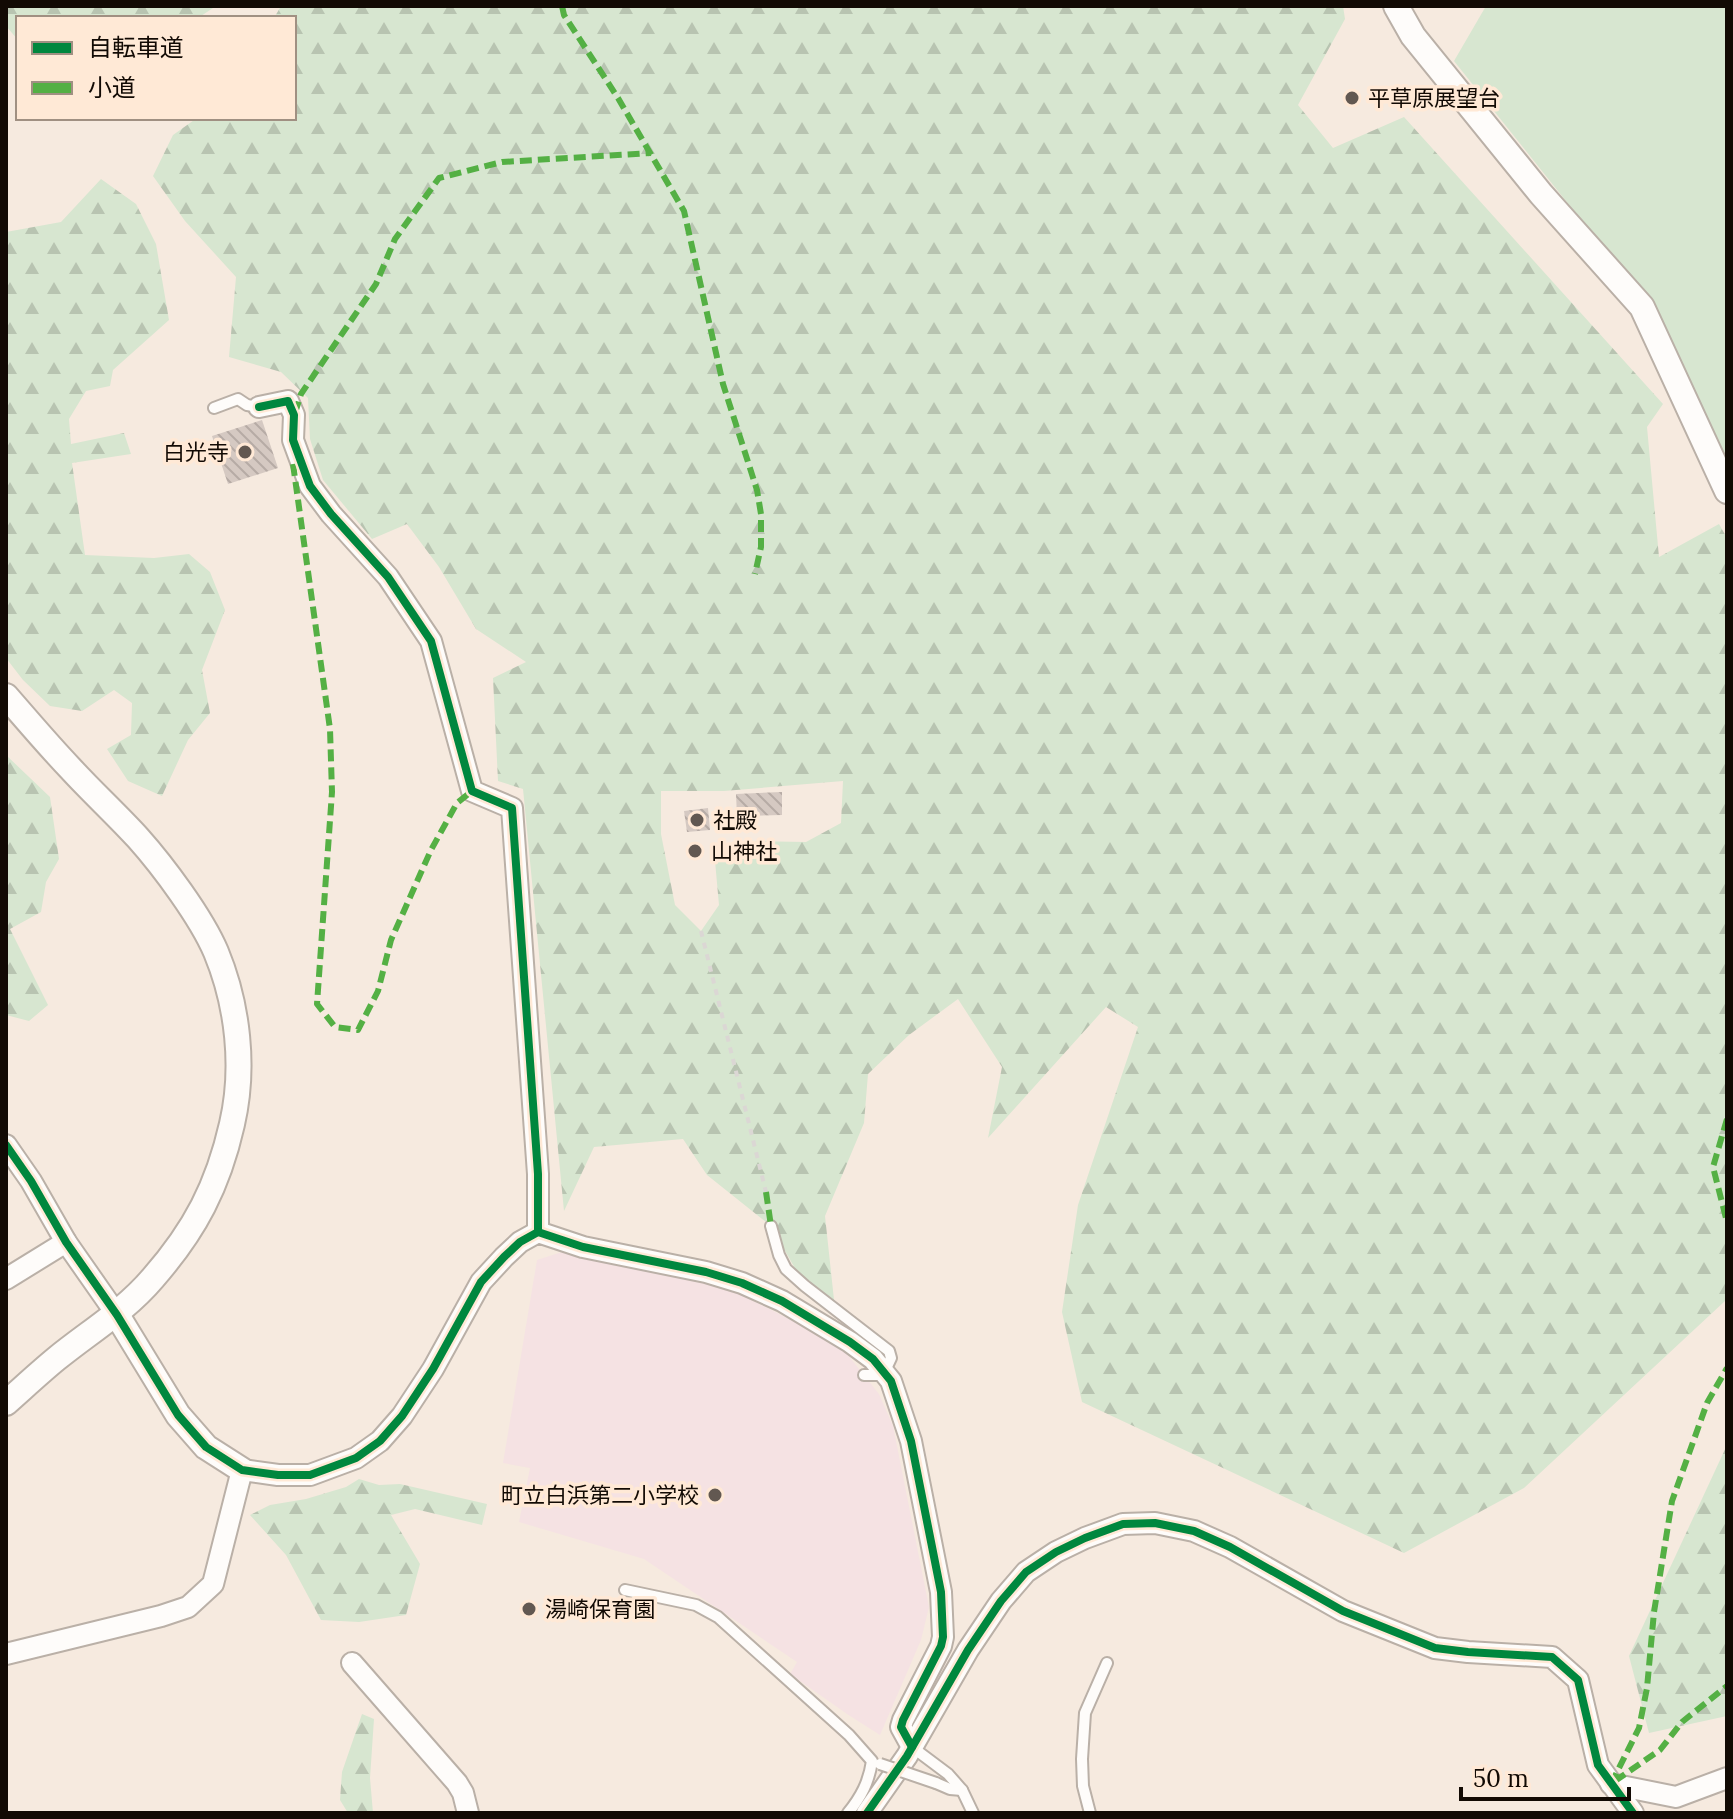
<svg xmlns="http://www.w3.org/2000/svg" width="1733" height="1819" font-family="Lora,'Noto Sans JP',serif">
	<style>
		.education { fill: #f5e2e3 }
		.grass { fill: #d7e6d0 }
		.forest { fill: url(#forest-firs); fill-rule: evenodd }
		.building { fill: url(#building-back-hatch) }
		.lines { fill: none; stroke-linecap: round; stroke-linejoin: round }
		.service-casing { stroke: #bab0a7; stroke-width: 14 }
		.minor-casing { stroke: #bab0a7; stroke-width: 24 }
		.tertiary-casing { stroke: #bab0a7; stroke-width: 28 }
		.path { stroke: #dbd7d4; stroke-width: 4; stroke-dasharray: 6 6; stroke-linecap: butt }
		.service { stroke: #fefcfa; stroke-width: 10 }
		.minor { stroke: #fefcfa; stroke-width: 20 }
		.tertiary { stroke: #fefcfa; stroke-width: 24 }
		.service-bridge-casing { stroke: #bab0a7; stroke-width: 14; stroke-linecap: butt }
		.service-bridge { stroke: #fefcfa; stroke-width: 10 }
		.quiet { stroke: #54b044; stroke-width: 6; stroke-dasharray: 12 6; stroke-linecap: butt }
		.cycleway-casing { stroke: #ffe9d6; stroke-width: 13 }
		.cycleway { stroke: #00873e; stroke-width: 8 }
		.poi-dot { fill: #625851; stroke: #ffe9d6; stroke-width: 3 }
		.labels { text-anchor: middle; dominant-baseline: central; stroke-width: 7; stroke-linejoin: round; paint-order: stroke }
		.poi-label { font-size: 22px; fill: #120a04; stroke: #ffe9d6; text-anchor: start }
	</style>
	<defs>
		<pattern id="forest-firs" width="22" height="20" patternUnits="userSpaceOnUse" patternTransform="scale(2)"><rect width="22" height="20" fill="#d7e6d0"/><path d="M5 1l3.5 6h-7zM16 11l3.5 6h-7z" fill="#b8c4b1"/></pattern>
		<pattern id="building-back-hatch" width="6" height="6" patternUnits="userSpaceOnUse" patternTransform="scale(2)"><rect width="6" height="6" fill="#d5c9c2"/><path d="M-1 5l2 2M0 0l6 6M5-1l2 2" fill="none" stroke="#b6aba5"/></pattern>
	</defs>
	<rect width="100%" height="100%" fill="#f6eadf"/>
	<polygon class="education" points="562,1252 688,1276 726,1287 840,1345 879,1394 893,1426 929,1607 921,1640 880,1735 847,1714 790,1674 797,1662 644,1559 519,1522 530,1468 503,1463 537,1260"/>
	<polygon class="grass" points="1486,6 1727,6 1727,465 1641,295 1454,61"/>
	<g class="forest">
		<polygon points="6,6 216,6 198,18 18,18 18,40 6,26"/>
		<path d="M281,6H1343L1345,19L1298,105L1333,148L1404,117L1663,404L1647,427L1659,557L1719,524L1727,538V1297L1725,1301L1524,1488L1404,1553L1082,1402L1062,1312L1078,1205L1138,1027L1106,1007L988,1138L1002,1067L958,999L909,1035L868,1074L864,1123L825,1216L835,1309L805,1286L771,1226L707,1175L683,1139L594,1147L564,1211L523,789L498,781L493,678L526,662L476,629L439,567L407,524L372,539L323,480L310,439L308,398L281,372L229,357L236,277L185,221L153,176L173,135L197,118H294V18H274ZM843,781L841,823L806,842L738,841L715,861L719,905L701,931L675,905L661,834V791H724Z"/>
		<polygon points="101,179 136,204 156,244 169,320 113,370 110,386 86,391 69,419 71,444 124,433 131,454 72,463 85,555 154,558 189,554 210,572 225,610 202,670 210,713 188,740 162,796 128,781 107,749 131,735 132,703 114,690 82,711 50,706 23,680 6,658 6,232 61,222"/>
		<polygon points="6,755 50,797 59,859 46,882 41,912 10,929 48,1005 29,1021 6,1015"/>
		<polygon points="1727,1445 1727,1716 1649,1733 1629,1656"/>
		<polygon points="359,1479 379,1485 400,1484 487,1504 482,1525 415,1509 391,1515 420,1564 406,1615 359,1622 321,1620 286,1555 250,1515 270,1505 306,1499 346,1487"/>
		<polygon points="362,1714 374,1719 370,1778 373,1813 348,1813 340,1800 342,1772"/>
	</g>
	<g class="building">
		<polygon points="262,420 278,468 228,484 212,436"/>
		<polygon points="782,792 782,815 737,816 736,794"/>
		<polygon points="708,808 710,830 687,832 684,811"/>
	</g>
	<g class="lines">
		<defs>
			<g id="service">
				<polyline points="214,408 238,399 247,405 259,407"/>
				<polyline points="771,1226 779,1255 786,1269 805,1286 889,1351 891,1358 884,1373 878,1375 864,1375"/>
				<path d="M625,1590L696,1605L718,1617L849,1735L872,1761C869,1782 861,1797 848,1813"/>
				<polyline points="912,1747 948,1774 962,1790 973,1813"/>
				<polyline points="936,1783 950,1789 962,1790"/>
				<polyline points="1090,1813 1083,1786 1082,1759 1085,1713 1107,1663"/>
			</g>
			<g id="minor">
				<polyline points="259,407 288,401 294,415 293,440 310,486 331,514 388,577 431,641 472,791 512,808 538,1174 538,1232"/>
				<polyline points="6,1145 31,1181 66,1242 117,1315"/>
				<polyline points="6,1279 66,1242"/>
				<polyline points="6,1654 161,1616 188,1607 213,1584 242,1470 278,1475 310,1475 356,1458 380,1441 402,1416 433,1369 481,1282 504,1257 520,1242 538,1232 583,1247 706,1272 742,1283 782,1301 850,1342 873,1359 891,1381 911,1441 941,1592 943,1637 941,1646 903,1720 901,1727 912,1747"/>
				<polyline points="352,1663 457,1783 463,1793 468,1813"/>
				<polyline points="1611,1784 1676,1797 1727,1778"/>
				<polyline points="867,1813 907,1756 968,1650 1001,1601 1026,1572 1056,1552 1085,1538 1123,1524 1155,1523 1194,1531 1230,1547 1343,1611 1435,1648 1468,1652 1552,1657 1578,1680 1598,1765 1633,1813"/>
			</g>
			<g id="tertiary">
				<polyline points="1396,6 1413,36 1541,194 1642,307 1727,491"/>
				<path d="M6,696C27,720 48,745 70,768C92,792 116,814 138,838C163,866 201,917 216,952C238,1005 245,1068 232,1124C218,1186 195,1230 153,1278C125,1311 89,1332 56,1359C39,1373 23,1388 6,1403"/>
				<polyline points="117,1315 178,1415 206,1447 242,1470"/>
			</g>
		</defs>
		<use href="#service" class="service-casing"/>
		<use href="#minor" class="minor-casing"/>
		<use href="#tertiary" class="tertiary-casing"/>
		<polyline class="path" points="701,931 766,1192"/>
		<use href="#service" class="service"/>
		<use href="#minor" class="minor"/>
		<use href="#tertiary" class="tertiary"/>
		<defs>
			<polyline id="service-bridge" points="880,1764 936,1783"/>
		</defs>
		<use href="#service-bridge" class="service-bridge-casing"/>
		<use href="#service-bridge" class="service-bridge"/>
		<g class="quiet">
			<polyline points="562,6 564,15 618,98 684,211 723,384 757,490 761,514 761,547 755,574"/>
			<polyline points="295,413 301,394 376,284 395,239 439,178 502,162 651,153"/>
			<polyline points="293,464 330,729 332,792 317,1004 335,1027 358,1030 378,991 391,940 431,850 457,803 472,791"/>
			<polyline points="1727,1119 1713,1167 1727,1222"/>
			<polyline points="766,1192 771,1226"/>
			<polyline points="1615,1781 1660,1750 1682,1722 1727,1686"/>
			<polyline points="1611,1784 1639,1728 1647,1688 1654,1612 1672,1501 1707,1403 1727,1368"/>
		</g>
		<defs>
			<g id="cycleway">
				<polyline points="259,407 288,401 294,415 293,440 310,486 331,514 388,577 431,641 472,791 512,808 538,1174 538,1232"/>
				<polyline points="6,1145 31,1181 66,1242 117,1315 178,1415 206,1447 242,1470 278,1475 310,1475 356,1458 380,1441 402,1416 433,1369 481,1282 504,1257 520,1242 538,1232 583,1247 706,1272 742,1283 782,1301 850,1342 873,1359 891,1381 911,1441 941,1592 943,1637 941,1646 903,1720 901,1727 912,1747"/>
				<polyline points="867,1813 907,1756 968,1650 1001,1601 1026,1572 1056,1552 1085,1538 1123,1524 1155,1523 1194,1531 1230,1547 1343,1611 1435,1648 1468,1652 1552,1657 1578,1680 1598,1765 1633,1813"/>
			</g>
		</defs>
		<use href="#cycleway" class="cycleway-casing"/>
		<use href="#cycleway" class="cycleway"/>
	</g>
	<g class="poi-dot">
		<circle cx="1352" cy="98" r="8"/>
		<circle cx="245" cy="452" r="8"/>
		<circle cx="697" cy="820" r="8"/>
		<circle cx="695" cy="851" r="8"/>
		<circle cx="715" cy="1495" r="8"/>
		<circle cx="529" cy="1609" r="8"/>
	</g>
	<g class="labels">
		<g class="poi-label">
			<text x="1368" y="98">平草原展望台</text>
			<text x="229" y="452" text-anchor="end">白光寺</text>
			<text x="713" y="820">社殿</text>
			<text x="711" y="851">山神社</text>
			<text x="699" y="1495" text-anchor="end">町立白浜第二小学校</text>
			<text x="545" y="1609">湯崎保育園</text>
		</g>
	</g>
	<rect width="1733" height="1819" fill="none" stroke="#120a04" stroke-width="16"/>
	<rect x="16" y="16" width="280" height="104" fill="#ffe9d6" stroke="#a09082" stroke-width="2"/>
	<rect x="32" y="42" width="40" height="12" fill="#00873e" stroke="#a09082" stroke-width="2"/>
	<text x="88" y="56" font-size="24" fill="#120a04">自転車道</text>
	<rect x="32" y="82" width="40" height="12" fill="#54b044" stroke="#a09082" stroke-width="2"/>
	<text x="88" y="96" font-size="24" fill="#120a04">小道</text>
	<path d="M1461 1787v12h168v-12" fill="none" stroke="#120a04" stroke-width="4"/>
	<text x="1473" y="1787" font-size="24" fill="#120a04" stroke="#ffe9d6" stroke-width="6" paint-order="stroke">50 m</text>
</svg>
